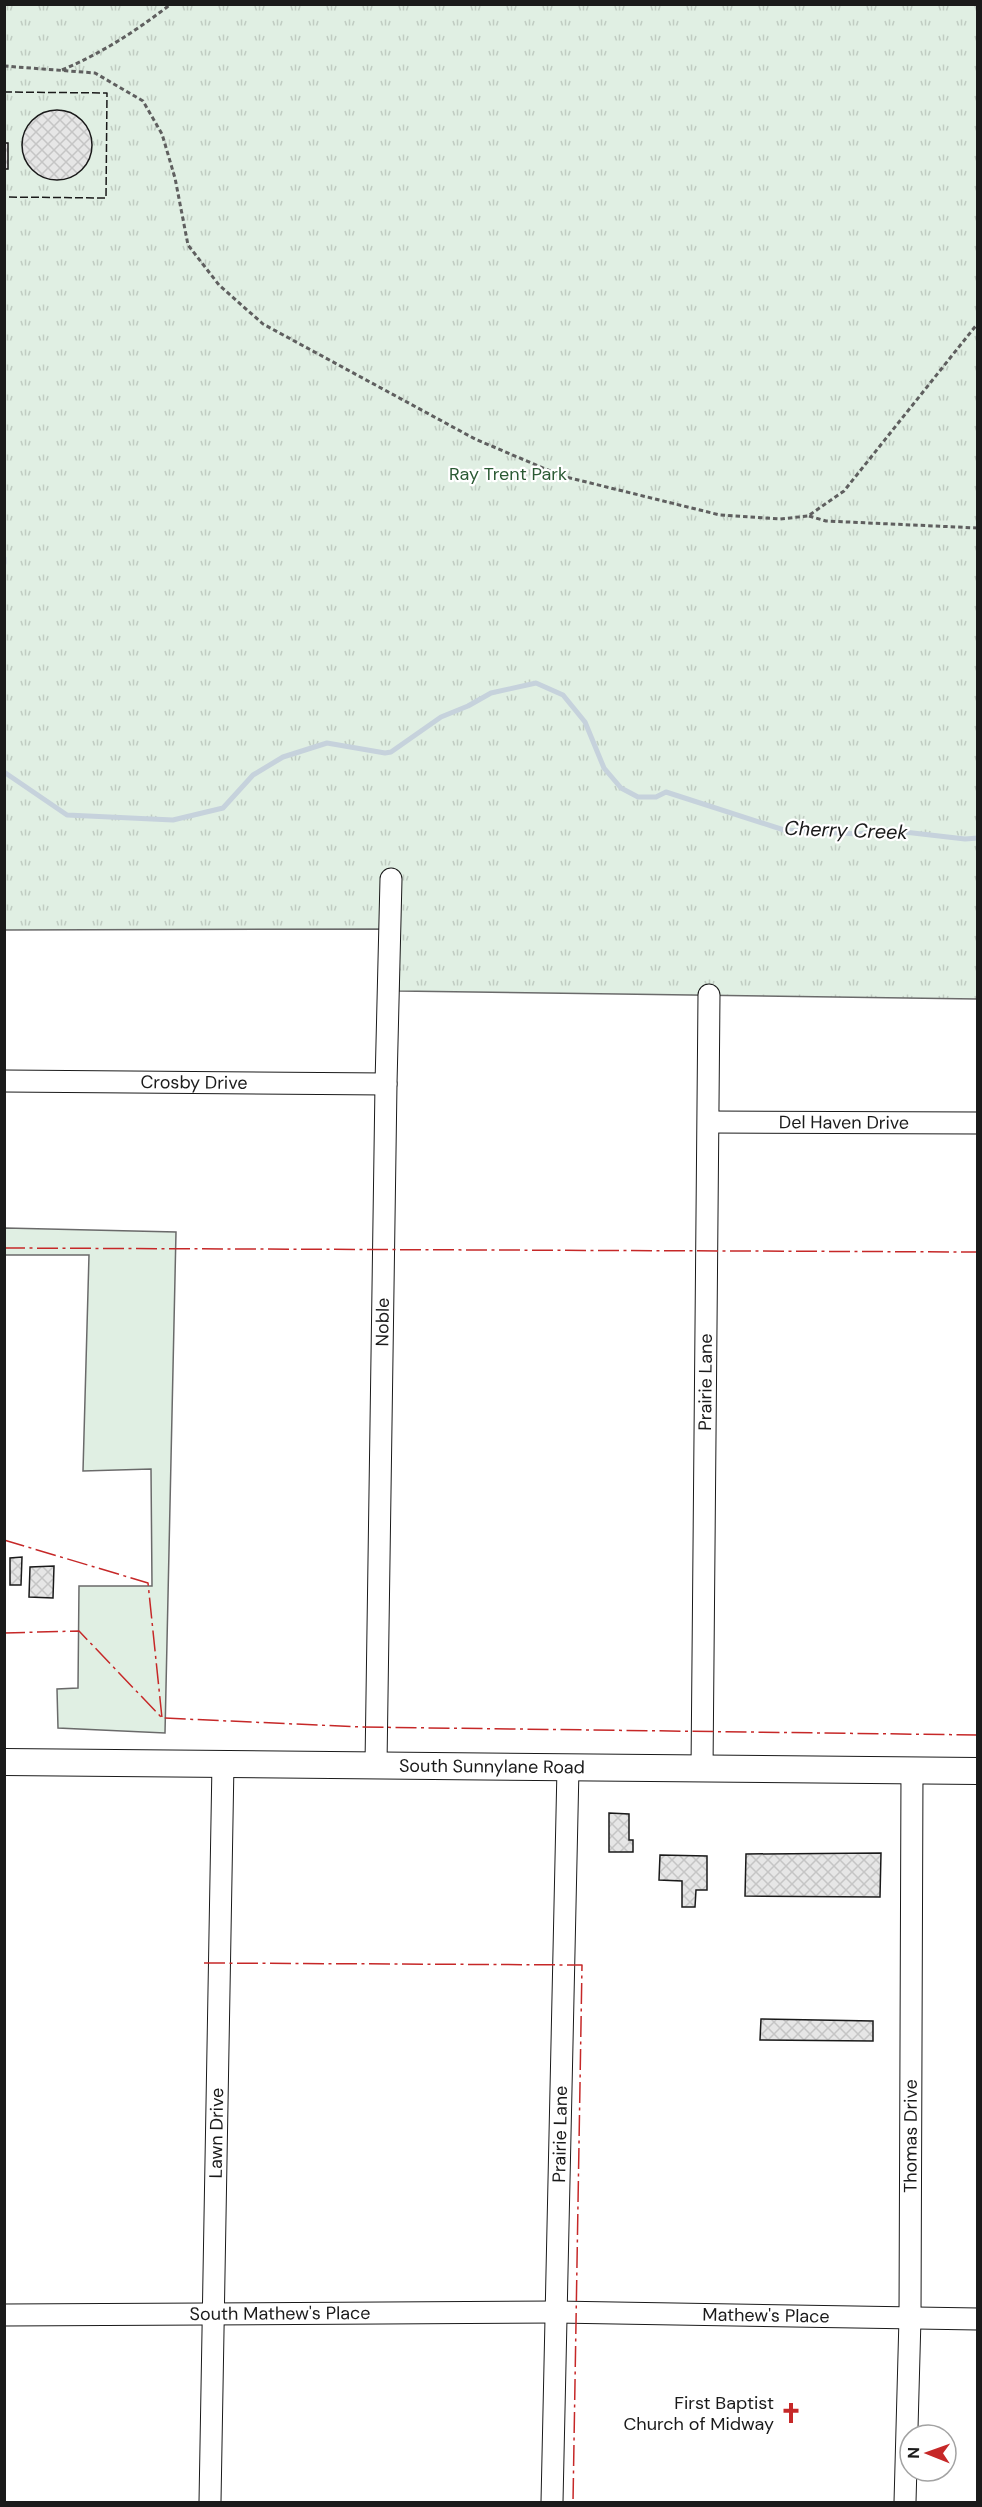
<svg xmlns="http://www.w3.org/2000/svg" width="982" height="2507" font-family="'DM Sans',sans-serif">
	<style>
		.grass { fill: #e0efe3; stroke: #6a6a6a; stroke-width: 1.5 }
		.park { fill: url(#park-tufts); stroke: #6a6a6a; stroke-width: 1.5 }
		.lines { fill: none; stroke-linecap: round; stroke-linejoin: round }
		.stream { stroke: #c6d2dc; stroke-width: 5 }
		.building { fill: url(#building-cross-hatch); stroke: #1a1a1a; stroke-width: 1.5 }
		.minor-casing { stroke: #1a1a1a; stroke-width: 23 }
		.major-casing { stroke: #1a1a1a; stroke-width: 28 }
		.path { stroke: #5f5f5f; stroke-width: 3; stroke-dasharray: 4.5 3; stroke-linecap: butt }
		.minor { stroke: #fff; stroke-width: 21 }
		.major { stroke: #fff; stroke-width: 26 }
		.fence { stroke: #1a1a1a; stroke-width: 1.5; stroke-dasharray: 8 3; stroke-linecap: butt }
		.power { stroke: #c62828; stroke-width: 1.5; stroke-dasharray: 21 4.5 3 4.5; stroke-linecap: butt }
		.labels { text-anchor: middle; dominant-baseline: central; stroke-width: 4.5; stroke-linejoin: round; paint-order: stroke }
		.park-label { font-size: 18px; fill: #2b5a34; stroke: #fff }
		.street-label { font-size: 18px; fill: #1a1a1a; stroke: #fff }
		.poi-label { font-size: 18px; fill: #1a1a1a; stroke: #fff; text-anchor: end }
		.water-label { font-size: 20px; font-style: italic; fill: #1a1a1a; stroke: #fff }
	</style>
	<defs>
		<pattern id="park-tufts" width="24" height="20" patternUnits="userSpaceOnUse" patternTransform="scale(1.5)"><rect width="24" height="20" fill="#e0efe3"/><path d="M3 7l-1-3M5 7V3M7 7l1-3M15 17l-1-3M17 17v-4M19 17l1-3" fill="none" stroke="#c0ccc2"/></pattern>
		<pattern id="building-cross-hatch" width="8" height="8" patternUnits="userSpaceOnUse" patternTransform="scale(1.5)"><rect width="8" height="8" fill="#e6e6e6"/><path d="M0 0l8 8M0 8l8-8" fill="none" stroke="#c5c5c5"/></pattern>
	</defs>
	<rect width="100%" height="100%" fill="#fff"/>
	<polygon class="grass" points="5,1228 176,1232 165,1733 58,1728 57,1689 78,1688 79,1586 152,1586 151,1469 83,1471 89,1255 5,1255"/>
	<polygon class="park" points="4,5 977,5 977,999 399,991 397,929 5,930"/>
	<g class="lines">
		<g class="stream">
			<polyline points="4,558 4,563"/>
			<polyline points="4,772 67,815 173,820 223,808 253,775 283,757 327,743 385,753 391,752 441,717 468,706 491,693 536,683 563,695 585,722 604,768 621,788 638,797 656,797 666,792 784,830 858,834 887,830 965,839 978,838"/>
		</g>
	</g>
	<g class="building">
		<circle cx="57" cy="145" r="35"/>
		<rect x="4" y="143" width="4" height="26"/>
		<polygon points="22,1557 21,1585 10,1585 10,1558"/>
		<polygon points="54,1566 53,1598 29,1597 30,1567"/>
		<polygon points="609,1813 629,1814 629,1840 633,1840 633,1852 609,1852"/>
		<polygon points="881,1853 880,1897 745,1896 746,1854"/>
		<polygon points="660,1855 707,1856 707,1890 696,1890 695,1907 682,1907 682,1881 659,1880"/>
		<polygon points="761,2019 873,2021 873,2041 760,2040"/>
	</g>
	<g class="lines">
		<defs>
			<g id="minor">
				<path id="s1" d="M4,1081L386,1084"/>
				<path id="s2" d="M709,1122L978,1123"/>
				<path id="s3" d="M376,1764L386,1084L391,879"/>
				<path id="s4" d="M702,1769L709,995"/>
				<path id="s5" d="M4,2315L556,2312L978,2319"/>
				<path id="s6" d="M210,2502L223,1763"/>
				<path id="s7" d="M552,2502L568,1768"/>
				<path id="s8" d="M905,2502L910,2318L912,1770"/>
			</g>
			<g id="major">
				<path id="s9" d="M4,1762L978,1771"/>
			</g>
		</defs>
		<use href="#minor" class="minor-casing"/>
		<use href="#major" class="major-casing"/>
		<g class="path">
			<polyline points="4,66 95,73 143,101 162,134 175,178 188,245 219,285 263,324 475,439 562,476 720,515 780,519 808,516 844,491 978,323"/>
			<path d="M62,70C102,53 136,31 171,4"/>
			<polyline points="809,516 826,521 978,528"/>
		</g>
		<use href="#minor" class="minor"/>
		<use href="#major" class="major"/>
		<polyline class="fence" points="4,92 107,93 106,198 4,197"/>
		<g class="power">
			<polyline points="4,1248 978,1252"/>
			<polyline points="4,1540 148,1583 162,1718"/>
			<polyline points="4,1633 79,1631 162,1718 361,1727 978,1735"/>
			<polyline points="204,1963 582,1965 573,2502"/>
		</g>
	</g>
	<defs>
		<symbol id="church-bare" viewBox="-9 -9 18 18"><path d="M-1.2-6h2.4v3.5h3.3v2.4h-3.3V6h-2.4V-.1h-3.3v-2.4h3.3Z" fill="#c62828" stroke="#fff" stroke-width="2.5" paint-order="stroke"/></symbol>
	</defs>
	<g fill-rule="evenodd">
		<use href="#church-bare" x="776" y="2398" width="30" height="30"/>
	</g>
	<g class="labels">
		<g class="park-label">
			<text x="508" y="474">Ray Trent Park</text>
		</g>
		<g class="street-label">
			<text stroke="none"><textPath href="#s1" startOffset="190">Crosby Drive</textPath></text>
			<text stroke="none"><textPath href="#s2" startOffset="135">Del Haven Drive</textPath></text>
			<text stroke="none"><textPath href="#s3" startOffset="442">Noble</textPath></text>
			<text stroke="none"><textPath href="#s4" startOffset="387">Prairie Lane</textPath></text>
			<text stroke="none"><textPath href="#s9" startOffset="488">South Sunnylane Road</textPath></text>
			<text stroke="none"><textPath href="#s6" startOffset="369">Lawn Drive</textPath></text>
			<text stroke="none"><textPath href="#s7" startOffset="368">Prairie Lane</textPath></text>
			<text stroke="none"><textPath href="#s8" startOffset="366">Thomas Drive</textPath></text>
			<text stroke="none"><textPath href="#s5" startOffset="276">South Mathew's Place</textPath></text>
			<text stroke="none"><textPath href="#s5" startOffset="762">Mathew's Place</textPath></text>
		</g>
		<g class="poi-label">
			<text x="774" y="2403">First Baptist<tspan x="774" dy="21">Church of Midway</tspan></text>
		</g>
		<g class="water-label">
			<text transform="translate(846 830) rotate(2)">Cherry Creek</text>
		</g>
	</g>
	<rect width="982" height="2507" fill="none" stroke="#1a1a1a" stroke-width="12"/>
	<g transform="translate(928 2453) rotate(271)"><circle r="28" fill="#ffffff" stroke="#a3a3a3" stroke-width="1.5"/>
	<path d="M0-4.5L10 22L0 15L-10 22Z" fill="#c62828"/>
	<text y="-9" font-size="16" font-weight="bold" text-anchor="middle" fill="#1a1a1a">N</text>
	</g>
</svg>
